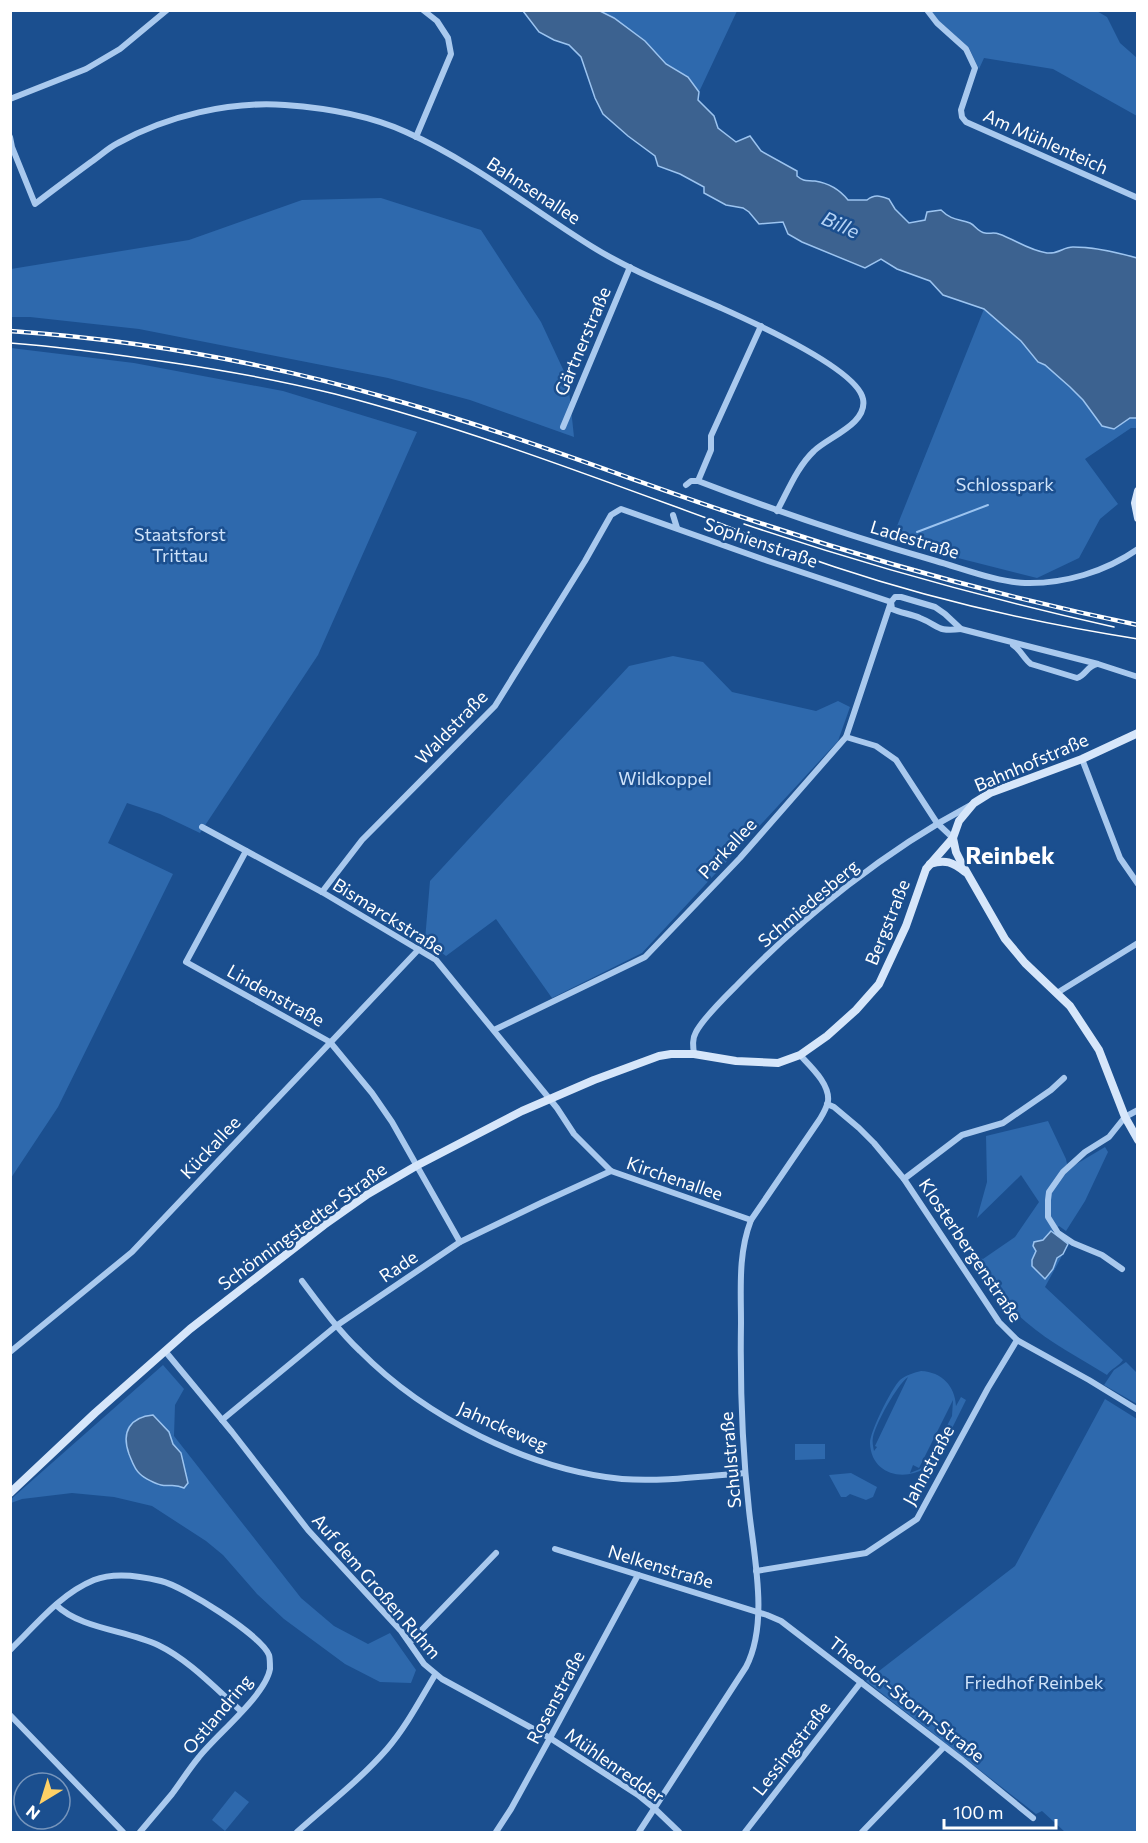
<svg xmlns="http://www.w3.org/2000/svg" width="1148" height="1843" font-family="Commissioner,sans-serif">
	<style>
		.green { fill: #2e69ad; fill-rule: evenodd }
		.water { fill: #3c6290; stroke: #9cc4f0; stroke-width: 1.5 }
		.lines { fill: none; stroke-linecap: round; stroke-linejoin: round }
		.stream { stroke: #9cc4f0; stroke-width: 2 }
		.minor { stroke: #a9c9ee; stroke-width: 6 }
		.secondary { stroke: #d6e6fa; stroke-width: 8 }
		.tram { stroke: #fff; stroke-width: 1.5 }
		.rail-casing { stroke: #fff; stroke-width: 4.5 }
		.rail { stroke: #1b4f8f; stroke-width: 2; stroke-dasharray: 7; stroke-linecap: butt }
		.labels { text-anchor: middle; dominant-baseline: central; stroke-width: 5; stroke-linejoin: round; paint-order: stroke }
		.street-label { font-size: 18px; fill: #fff; stroke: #1b4f8f }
		.park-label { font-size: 18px; fill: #cfe3fa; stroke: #1b4f8f }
		.water-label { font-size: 20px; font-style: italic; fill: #b5d3f5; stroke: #1b4f8f }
		.district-label { font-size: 24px; font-weight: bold; fill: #fff; stroke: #1b4f8f }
	</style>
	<rect width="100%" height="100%" fill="#1b4f8f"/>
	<g class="green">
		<polygon points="1095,10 1107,17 1120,43 1137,58 1137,116 1053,69 984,58 979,69 969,48 939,21 931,11"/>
		<polygon points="600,11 737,11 699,92 688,77 666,64 645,41"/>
		<polygon points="381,198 481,230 541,322 568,380 574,437 470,400 388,378 139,329 30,317 11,317 11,269 189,240 302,200"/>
		<polygon points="984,309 1021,341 1038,362 1046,365 1070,387 1083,400 1102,426 1123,422 1130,418 1137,418 1137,428 1131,428 1085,459 1118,504 1100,519 1079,558 1037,578 891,541"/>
		<polygon points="11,348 134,363 283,391 417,432 318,655 200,833 160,814 127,803 108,843 173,874 58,1107 11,1178"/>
		<polygon points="673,656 703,662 732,692 816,711 838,701 850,707 838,741 642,953 552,998 496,919 446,956 425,940 430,881 629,666"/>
		<path d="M1048,1121L1066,1159L1068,1169L1105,1147L1108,1152L1085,1201L1066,1231L1059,1226C1045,1235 1040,1246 1032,1259L1053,1269L1057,1258L1063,1254L1045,1287L1123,1360C1119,1366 1112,1368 1107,1375C1080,1358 1050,1343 1026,1322C1005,1304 991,1279 975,1256L983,1259L1015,1237L1039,1202L1021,1175L977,1218L987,1182L986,1136Z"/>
		<polygon points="1126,1362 1137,1373 1137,1404 1104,1385 1114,1370"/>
		<path d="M163,1365L184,1389L175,1405L174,1436L301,1598L334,1626L368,1644L390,1633L416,1670L411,1683L380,1682L345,1664L284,1619L257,1594L223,1555L206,1541L152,1506L114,1497L72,1493L22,1499L11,1503L10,1500ZM143,1416L169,1432L173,1444L181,1453L188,1483L161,1485L140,1475L127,1430L135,1421Z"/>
		<path d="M921,1371C942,1372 955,1386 956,1406L961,1397L966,1400L916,1501L911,1498L925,1468C903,1482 871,1474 870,1443C870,1432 891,1389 900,1380C906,1375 913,1373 921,1371ZM908,1377L875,1446L877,1447L874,1451C873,1446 872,1442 873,1437C876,1423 897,1385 908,1377ZM953,1400L952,1416L930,1459L920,1469L910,1473L913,1465L919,1468Z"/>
		<polygon points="1105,1399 1137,1419 1137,1832 1065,1832 1042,1811 1036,1814 866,1681 1015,1566"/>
		<polygon points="795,1444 825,1444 825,1459 795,1460"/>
		<polygon points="851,1473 877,1487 873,1497 866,1500 850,1494 846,1497 841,1497 829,1475"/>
		<polygon points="235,1791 249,1802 225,1831 212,1820"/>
	</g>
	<g class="water">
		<path d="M523,11H600L614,18L645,41L666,64L688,77L699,92L698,100L714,116L718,128L736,142L750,136L761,151L797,171V176C804,182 807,180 815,181C828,183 840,190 848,200H867C875,194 880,196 889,199L895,209L909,223L925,220L927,212L941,210C951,220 958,219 970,223C976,226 978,232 985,233C990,234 994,232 999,234C1016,240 1028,250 1047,253C1059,254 1063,247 1073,247C1095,247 1116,252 1137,258V418H1130L1114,429L1102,426L1083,400L1070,387L1045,365L1038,362L1021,341L984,309L943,295L930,281L897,269L881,259L865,268L802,242L788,234L783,222L759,224L749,212L743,208L726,205L704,193V187L680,174L658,166L655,156L628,136L603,114L595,98L581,57L569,45L554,40L539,32Z"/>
		<polygon points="1051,1231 1068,1244 1063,1254 1057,1258 1053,1269 1045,1279 1032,1266 1032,1260 1036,1251 1033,1246 1034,1242 1043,1240"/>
		<path d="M153,1415L169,1432L173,1444L181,1453L188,1483L184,1488C174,1483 170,1487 161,1485C156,1484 144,1478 140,1474C134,1469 132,1461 129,1454C121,1432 130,1417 153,1415Z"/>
	</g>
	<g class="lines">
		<polyline class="stream" points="917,532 988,505"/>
		<g class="minor">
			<polyline points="927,10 937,23 966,49 975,68 961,110 962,117 966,122 1138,198"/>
			<polyline points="10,99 86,69 120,49 167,10"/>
			<path d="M10,137L12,147L35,204C53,190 72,176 91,162C100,156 108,148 118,143C167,116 229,101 285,105C327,108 369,115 406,132C473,162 530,208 591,246C631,271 676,288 719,307C748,320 857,368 863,399C868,424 828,437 814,451C797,467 788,491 777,511"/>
			<polyline points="416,137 451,54 448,38 437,21 423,10"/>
			<polyline points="563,427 630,267"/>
			<polyline points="698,481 711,450 711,436 761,326"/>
			<path d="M686,485L691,481H698C776,511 856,538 936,561C964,569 997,582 1025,583C1064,584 1105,572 1138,549"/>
			<polyline points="673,515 677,528"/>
			<polyline points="891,602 895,597 901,597 935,607 945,614 961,629 1098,664 1138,677"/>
			<path d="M891,602L892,609C901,613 911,614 920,618C940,626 936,632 961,629"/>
			<path d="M1013,645C1021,650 1024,659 1031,664L1077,678C1086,675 1087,666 1097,664"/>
			<polyline points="846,737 876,746 896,760 937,823 953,838"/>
			<polyline points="1082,759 1120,858 1138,884"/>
			<polyline points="202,827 322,892 436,960 557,1108 574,1134 611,1171 751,1220"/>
			<polyline points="246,851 186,962 330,1042 372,1093 392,1122 460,1242"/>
			<polyline points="322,892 362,840 495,706 585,561 611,515 621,509 768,561 891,602"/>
			<polyline points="1057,993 1138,943"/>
			<polyline points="494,1030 645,957 740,858 846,737 891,602"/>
			<path d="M694,1054C693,1046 692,1039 696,1032C704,1017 726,996 738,984C805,915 886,850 971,805"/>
			<polyline points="827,1104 834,1107 859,1128 874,1143 904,1179 999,1322 1017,1340 1089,1380 1138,1410"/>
			<polyline points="904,1179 962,1135 1003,1123 1051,1090 1064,1078"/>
			<polyline points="1122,1269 1102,1255 1073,1243 1058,1233 1048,1217 1048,1200 1049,1192 1063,1172 1085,1152 1109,1137 1125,1117 1138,1110"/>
			<path d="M302,1281C320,1305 338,1330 360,1351C425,1417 529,1470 622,1479C662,1482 705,1476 745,1473"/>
			<polyline points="165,1351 232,1432 308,1530 401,1631 424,1664 442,1679 550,1738 638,1795 654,1808 679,1832"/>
			<polyline points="10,1352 132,1252 419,949"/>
			<polyline points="222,1420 336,1326 460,1242 543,1202 611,1171"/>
			<polyline points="555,1549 767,1615 781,1621 962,1760 1033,1818"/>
			<polyline points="756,1571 866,1553 917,1519 988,1388 1017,1340"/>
			<path d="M56,1605C81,1629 126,1630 158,1645C189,1660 215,1688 241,1711"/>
			<polyline points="410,1642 496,1553"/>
			<path d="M10,1650C36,1625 60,1594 94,1580C114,1572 141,1576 161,1581C183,1586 261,1635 269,1655C270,1658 270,1666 270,1669C265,1696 217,1734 199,1757C189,1769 181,1782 172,1794C161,1807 150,1820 140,1832"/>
			<polyline points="10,1715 123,1832"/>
			<path d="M297,1832C327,1805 360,1780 387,1749C406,1727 420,1700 435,1675"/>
			<polyline points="496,1832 511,1809 550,1738 638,1575"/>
			<path d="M639,1832L746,1667C769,1623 754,1557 749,1510C742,1447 740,1387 741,1323C741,1288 738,1254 751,1220L820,1119C823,1114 827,1107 828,1101C830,1084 811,1067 800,1055"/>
			<polyline points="745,1832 861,1682"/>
			<polyline points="862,1832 944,1747"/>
		</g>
		<g class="secondary">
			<polyline points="1138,491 1135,503 1138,518"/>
			<polyline points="953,838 956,852 962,864 1005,939 1025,963 1070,1006 1099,1050 1125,1117 1138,1140"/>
			<path d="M930,864C945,859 953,862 965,872"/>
			<polyline points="10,1493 95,1413 190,1329 324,1225 368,1194 416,1166 522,1111 594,1080 659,1056 671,1054 694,1054 736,1061 778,1063 800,1055 827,1036 856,1010 879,984 906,926 926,869 953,838 959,821 974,803 990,793 1082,759 1138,733"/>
		</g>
		<g class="tram">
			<path d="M10,343C65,347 120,355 174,363C228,371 282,381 335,394C462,427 586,474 709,519C751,535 792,553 835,567C934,600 1035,623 1138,639"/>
			<path d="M744,524C866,565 989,599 1114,627"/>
		</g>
		<defs>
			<path id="rail" d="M10,331C139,340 268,363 391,399C519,435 643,485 769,526C890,566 1013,599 1138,625"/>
		</defs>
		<use href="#rail" class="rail-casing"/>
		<use href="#rail" class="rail"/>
	</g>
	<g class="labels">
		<g class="street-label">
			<text transform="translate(1046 141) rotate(24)">Am Mühlenteich</text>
			<text transform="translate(534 190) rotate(33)">Bahnsenallee</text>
			<text transform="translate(582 341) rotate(-67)">Gärtnerstraße</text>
			<text transform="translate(915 539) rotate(17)">Ladestraße</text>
			<text transform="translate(761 542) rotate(19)">Sophienstraße</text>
			<text transform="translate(451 727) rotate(-46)">Waldstraße</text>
			<text transform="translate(1031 762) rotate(-23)">Bahnhofstraße</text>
			<text transform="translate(727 848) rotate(-47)">Parkallee</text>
			<text transform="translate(808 903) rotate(-40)">Schmiedesberg</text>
			<text transform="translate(389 916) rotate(32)">Bismarckstraße</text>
			<text transform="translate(887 922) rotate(-68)">Bergstraße</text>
			<text transform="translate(276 995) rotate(29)">Lindenstraße</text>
			<text transform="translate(210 1147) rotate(-47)">Kückallee</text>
			<text transform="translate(675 1178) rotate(19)">Kirchenallee</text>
			<text transform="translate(302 1226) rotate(-36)">Schönningstedter Straße</text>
			<text transform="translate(971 1250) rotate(56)">Klosterbergenstraße</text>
			<text transform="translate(398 1266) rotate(-34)">Rade</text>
			<text transform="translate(503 1426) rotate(24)">Jahnckeweg</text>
			<text transform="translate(730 1460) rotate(-95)">Schulstraße</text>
			<text transform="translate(928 1465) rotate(-62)">Jahnstraße</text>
			<text transform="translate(661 1566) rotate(17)">Nelkenstraße</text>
			<text transform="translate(377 1586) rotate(49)">Auf dem Großen Ruhm</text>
			<text transform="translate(555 1697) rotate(-62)">Rosenstraße</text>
			<text transform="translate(907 1699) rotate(38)">Theodor-Storm-Straße</text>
			<text transform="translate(217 1714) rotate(-50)">Ostlandring</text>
			<text transform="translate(791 1748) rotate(-52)">Lessingstraße</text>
			<text transform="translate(615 1765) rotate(35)">Mühlenredder</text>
		</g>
		<g class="park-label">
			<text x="1005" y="484">Schlosspark</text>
			<text x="180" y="534">Staatsforst<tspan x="180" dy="21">Trittau</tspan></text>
			<text x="665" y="778">Wildkoppel</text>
			<text x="1034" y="1682">Friedhof Reinbek</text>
		</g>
		<g class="water-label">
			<text transform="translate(841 224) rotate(24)">Bille</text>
		</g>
		<g class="district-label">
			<text x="1010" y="854">Reinbek</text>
		</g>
	</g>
	<rect width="1148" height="1843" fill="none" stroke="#ffffff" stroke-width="24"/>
	<g transform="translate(42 1801) rotate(218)"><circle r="28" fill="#1b4f8f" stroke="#7695bc" stroke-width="1.5"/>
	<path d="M0-4.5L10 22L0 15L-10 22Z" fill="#ffd166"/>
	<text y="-9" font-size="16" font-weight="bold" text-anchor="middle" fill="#ffffff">N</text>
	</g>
	<path d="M944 1819v9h112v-9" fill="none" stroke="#ffffff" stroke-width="3"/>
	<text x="953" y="1819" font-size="18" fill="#ffffff" stroke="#1b4f8f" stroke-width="4.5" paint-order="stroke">100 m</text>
</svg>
